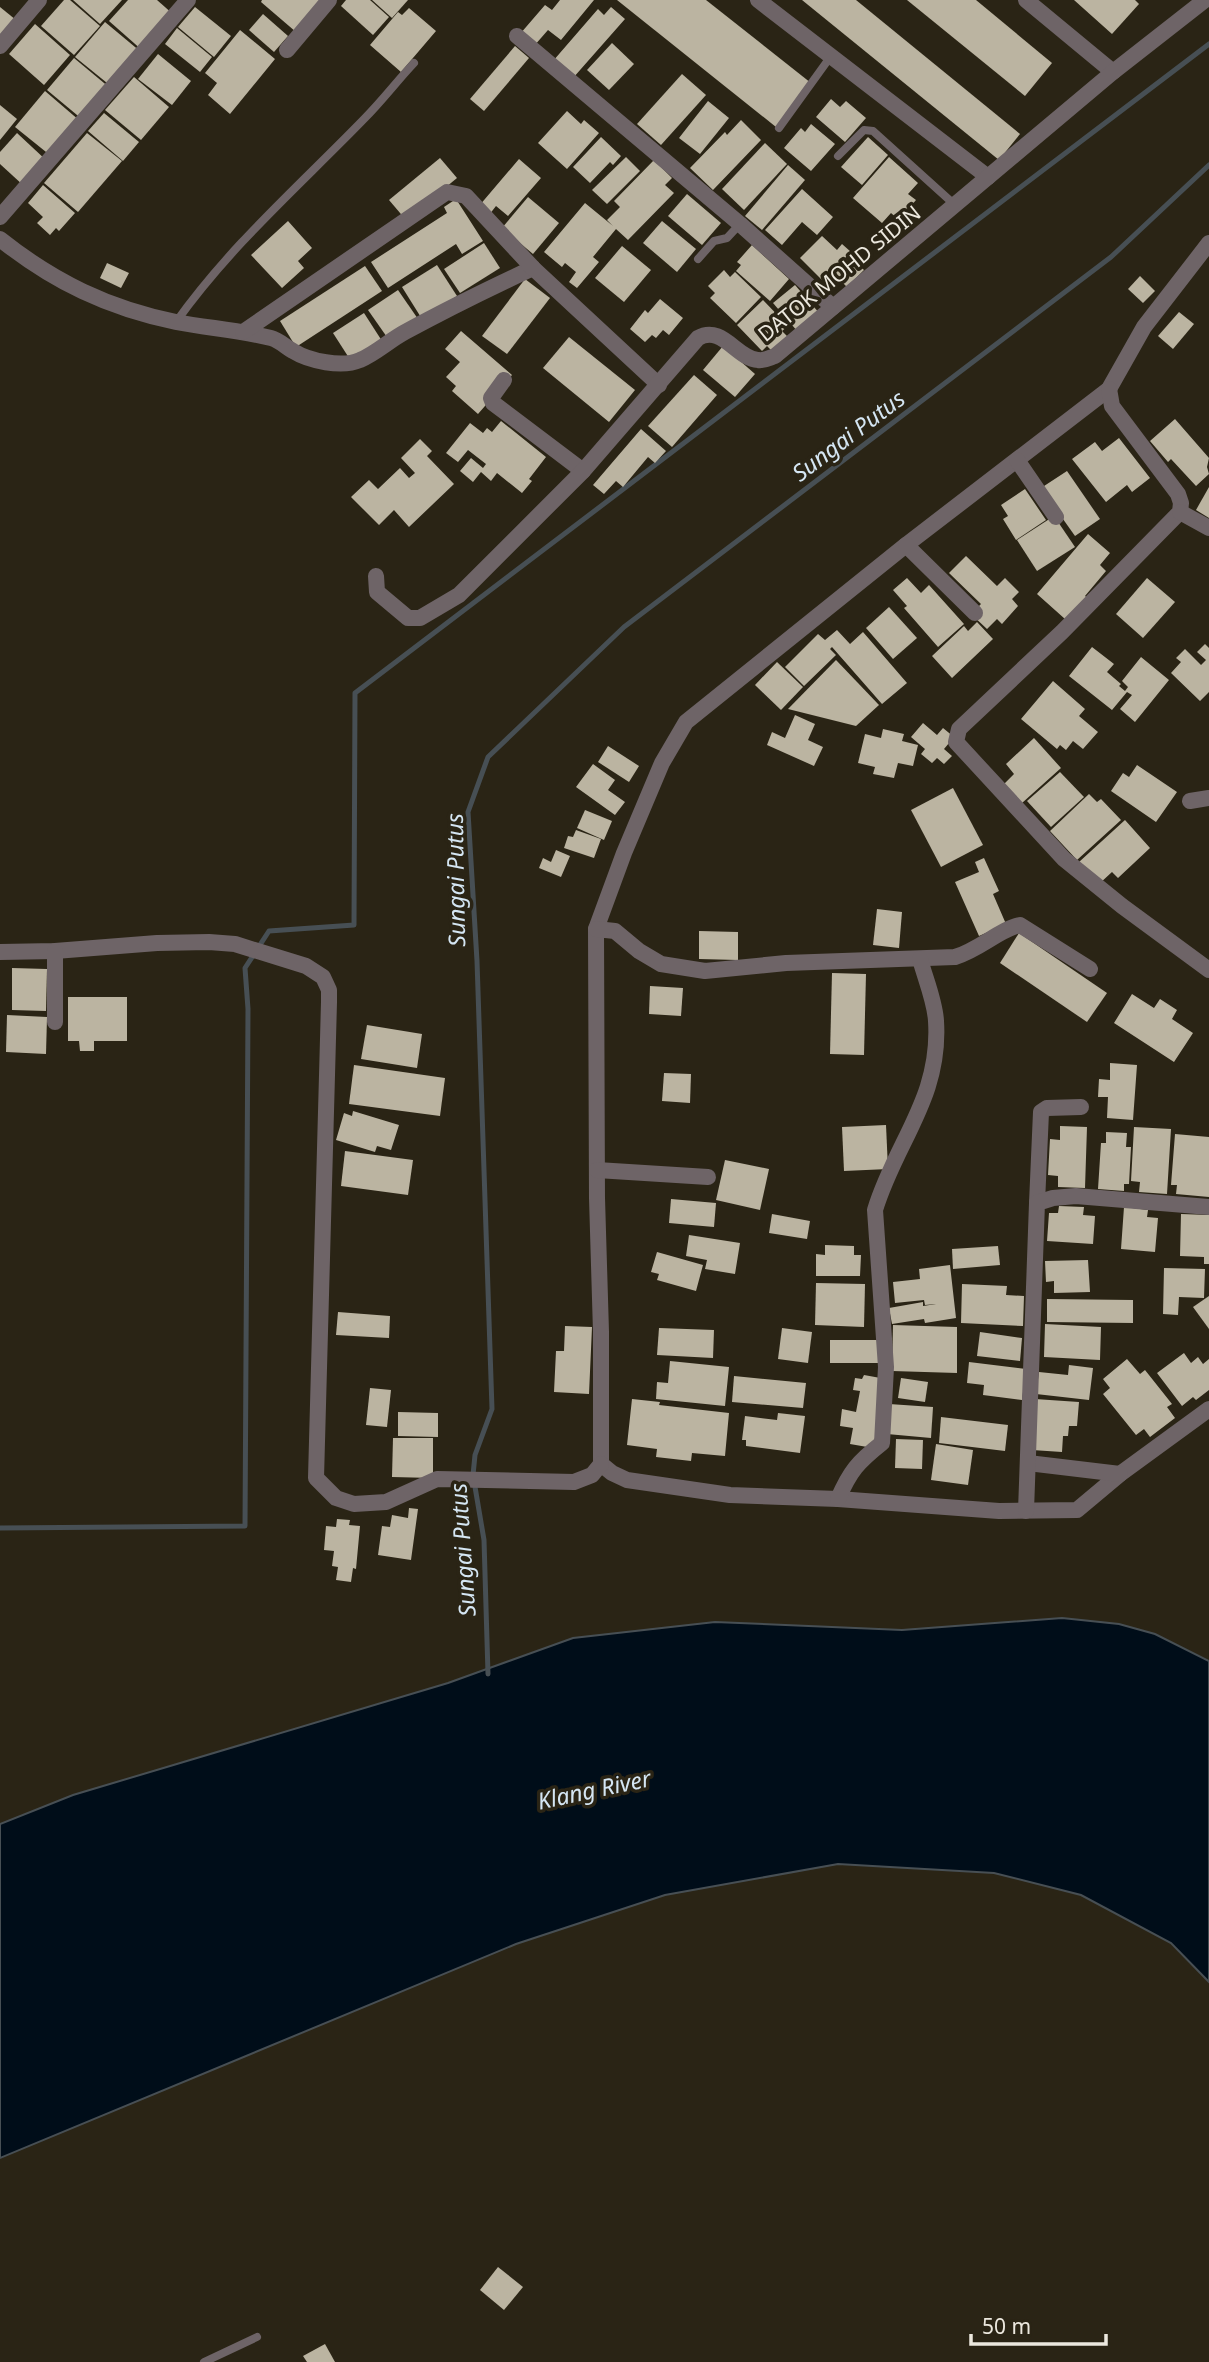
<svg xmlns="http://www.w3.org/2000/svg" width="1209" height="2362" font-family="'Noto Sans',sans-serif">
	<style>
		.water { fill: #000d19; stroke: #474f54; stroke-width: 2 }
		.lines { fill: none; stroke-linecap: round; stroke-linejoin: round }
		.stream { stroke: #474f54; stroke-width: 5 }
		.building { fill: #bbb4a1 }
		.service { stroke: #6e6467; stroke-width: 8 }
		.minor { stroke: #6e6467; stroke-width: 16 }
		.labels { text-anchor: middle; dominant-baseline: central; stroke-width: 7; stroke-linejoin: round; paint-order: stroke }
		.street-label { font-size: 21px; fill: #ece8de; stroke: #2a2415 }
		.water-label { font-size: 23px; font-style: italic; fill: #d5e6f3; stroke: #2a2415 }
	</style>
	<rect width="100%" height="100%" fill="#2a2415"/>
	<polygon class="water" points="1062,1618 1119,1624 1155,1634 1209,1661 1209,1982 1171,1943 1081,1895 994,1873 838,1864 665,1895 516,1944 0,2158 0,1824 73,1795 448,1683 573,1638 715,1622 902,1630"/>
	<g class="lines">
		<g class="stream">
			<polyline points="0,1528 245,1526 248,1009 245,968 269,931 354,925 355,693 1209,44"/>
			<polyline points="488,1674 484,1540 473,1475 475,1455 492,1409 477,961 468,812 488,757 624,627 1111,257 1209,165"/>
		</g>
	</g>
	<g class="building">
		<polygon points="64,0 70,0 100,26 74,55 41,26"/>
		<polygon points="73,0 122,0 100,24"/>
		<polygon points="128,0 157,0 174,15 143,51 109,21"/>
		<polygon points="262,0 323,0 296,32 261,2"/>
		<polygon points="346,0 370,0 389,17 373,35 341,6"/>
		<polygon points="372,0 408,0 392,18"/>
		<polygon points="560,0 594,0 561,40 548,30 534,46 520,34 545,5 552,10"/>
		<polygon points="617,0 706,0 811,83 776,127"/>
		<polygon points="802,0 856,0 1020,134 999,160"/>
		<polygon points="907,0 976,0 1052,63 1025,96"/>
		<polygon points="1074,0 1135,0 1139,4 1112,34"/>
		<polygon points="0,7 16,20 0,39"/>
		<polygon points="195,7 231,36 214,57 178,27"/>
		<polygon points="611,7 625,19 573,78 553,61 598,9 604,15"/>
		<polygon points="409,8 436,31 401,72 370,45 398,12 402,15"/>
		<polygon points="263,14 288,36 274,52 249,30"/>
		<polygon points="105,22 141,52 112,87 75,57"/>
		<polygon points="35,24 70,55 44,85 9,54"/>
		<polygon points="177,28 212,57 200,72 165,44"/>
		<polygon points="240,30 275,59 230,114 208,95 217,83 205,73"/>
		<polygon points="612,43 634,64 609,90 587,70"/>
		<polygon points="515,46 529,58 484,111 470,99"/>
		<polygon points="158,54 191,81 172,105 138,79"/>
		<polygon points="74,58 110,88 83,120 47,90"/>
		<polygon points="682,74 706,95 661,145 637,124"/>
		<polygon points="134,77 169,107 141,140 105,110"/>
		<polygon points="45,91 80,121 51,156 15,127"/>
		<polygon points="831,99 840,107 846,101 866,118 845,142 816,117"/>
		<polygon points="708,101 729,118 700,154 679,138"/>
		<polygon points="0,105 17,119 0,140"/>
		<polygon points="567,111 581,124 584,120 599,133 567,169 538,143"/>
		<polygon points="104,113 139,142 123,161 88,131"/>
		<polygon points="741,120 761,140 713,190 690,168 725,132 727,135"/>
		<polygon points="811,124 835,144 811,171 784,148 801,128 805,132"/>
		<polygon points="17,133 47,161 24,186 0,164 0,152"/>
		<polygon points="87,133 122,161 78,212 44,183"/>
		<polygon points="601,137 621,156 613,165 610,162 590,183 573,167"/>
		<polygon points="868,137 888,155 862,185 841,167"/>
		<polygon points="765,143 787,164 744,210 722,189"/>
		<polygon points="626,157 640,171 607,204 592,190"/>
		<polygon points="889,157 918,183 908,194 916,200 899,220 891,213 882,223 853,198"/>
		<polygon points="440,158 457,178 406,220 389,200"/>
		<polygon points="519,159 541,178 508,216 496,206 489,215 479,206"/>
		<polygon points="654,160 672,178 665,185 674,193 628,240 616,229 593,257 599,262 577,288 569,282 576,272 565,263 562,267 544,252 585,203 613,226 607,220 620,207 614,201"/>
		<polygon points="788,165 805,180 762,230 745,216"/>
		<polygon points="43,185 75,213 59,231 56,228 50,235 37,223 43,217 28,203"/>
		<polygon points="802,189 833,217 817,235 802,222 782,245 765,230"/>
		<polygon points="687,194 721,223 702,245 668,216"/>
		<polygon points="528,197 559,223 533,254 502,228"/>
		<polygon points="456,199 483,241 462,254 456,244 388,288 371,262 447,213 444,207"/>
		<polygon points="288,221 312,248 298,261 304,268 282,288 251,255"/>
		<polygon points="662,221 696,249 677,272 643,243"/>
		<polygon points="822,236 837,250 842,244 851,252 845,258 852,265 855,262 864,270 847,287 837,277 828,286 800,258"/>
		<polygon points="484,243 500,268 460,293 444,269"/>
		<polygon points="752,245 789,279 770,301 736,271 741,265 737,262"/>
		<polygon points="622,246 651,270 624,302 595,278"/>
		<polygon points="107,263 129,273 121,288 100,278"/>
		<polygon points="437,265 457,296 422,319 402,287"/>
		<polygon points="365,266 382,291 296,347 280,321"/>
		<polygon points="724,270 730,277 735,272 761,297 736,323 710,298 715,293 708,286"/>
		<polygon points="1140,276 1155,291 1143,303 1128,289"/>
		<polygon points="525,279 550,298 507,354 482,336"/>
		<polygon points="795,285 820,314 798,332 773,303"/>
		<polygon points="398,290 418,319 389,340 368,310"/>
		<polygon points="660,299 683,318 669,335 663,330 656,338 652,335 645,342 630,329 645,310 648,313"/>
		<polygon points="763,300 788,326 782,331 789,338 774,353 767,346 762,351 737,325"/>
		<polygon points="1179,312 1194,324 1173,349 1158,336"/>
		<polygon points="364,313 382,341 351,361 333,333"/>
		<polygon points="461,331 512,375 478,414 452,391 456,386 446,377 460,362 445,349"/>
		<polygon points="569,337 635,390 609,422 543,368"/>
		<polygon points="723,346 755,374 735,397 703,370"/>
		<polygon points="694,375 717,395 672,447 648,426"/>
		<polygon points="1175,419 1209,458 1207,467 1209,474 1196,486 1171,459 1168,462 1150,441"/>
		<polygon points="501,421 546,457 529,479 532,481 522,493 497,473 491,481 481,472 473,482 460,471 471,458 483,468 486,464 468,450 458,462 446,453 470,423 483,433 487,428 492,432"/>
		<polygon points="641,429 666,451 655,463 648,457 623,487 616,481 604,494 593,485"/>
		<polygon points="1119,438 1150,478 1132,492 1127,485 1106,502 1072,459 1095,442 1102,451"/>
		<polygon points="420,439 432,451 427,456 454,484 409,527 394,510 379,525 351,497 369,480 378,489 400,468 409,478 415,473 401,458"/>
		<polygon points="1067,471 1100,519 1075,536 1041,488"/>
		<polygon points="1209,487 1209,518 1196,510"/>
		<polygon points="1025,489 1046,520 1016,540 1003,519 1008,516 1001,505"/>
		<polygon points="1054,516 1075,547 1037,571 1017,540"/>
		<polygon points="1088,534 1110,553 1100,565 1106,571 1085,596 1090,600 1065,619 1037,594"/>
		<polygon points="966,556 997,586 1005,578 1019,592 1012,599 1018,606 1002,624 997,619 987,629 971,614 981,604 949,573"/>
		<polygon points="907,578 921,593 929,585 964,624 938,647 904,608 907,606 893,590"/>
		<polygon points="1147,578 1175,602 1143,638 1116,614"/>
		<polygon points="889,607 917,638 893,659 866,628"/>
		<polygon points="977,622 993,639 952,678 932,656 964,626 968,631"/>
		<polygon points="837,630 850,644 863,632 907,683 882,704 832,647 830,649 836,655 804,686 785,667 818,634 825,640"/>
		<polygon points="1205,644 1209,648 1209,692 1200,701 1171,673 1181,662 1176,658 1185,649 1201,665 1206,660 1197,652"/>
		<polygon points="1092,647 1114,664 1107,672 1121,684 1119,686 1125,691 1128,687 1122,681 1141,657 1169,680 1135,722 1120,709 1132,695 1127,692 1112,710 1069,676"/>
		<polygon points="836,660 879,705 856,726 788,709"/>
		<polygon points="777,662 803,687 781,710 755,685"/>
		<polygon points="1053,681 1085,709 1079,716 1098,732 1083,749 1073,741 1066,750 1060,745 1057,749 1021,719"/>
		<polygon points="795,715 815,724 808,740 823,747 814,766 767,745 772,732 785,738"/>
		<polygon points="923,723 937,735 943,728 954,737 944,749 952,756 944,764 937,758 932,763 921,754 925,749 911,737"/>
		<polygon points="883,729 904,734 902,741 918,745 913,766 898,763 894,778 873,774 875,767 858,763 865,734 881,738"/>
		<polygon points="1034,738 1061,768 1022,803 1004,784 1014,774 1006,764"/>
		<polygon points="608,746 639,766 629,782 598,762"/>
		<polygon points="593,764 615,780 608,790 625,802 615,815 576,787"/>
		<polygon points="1137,765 1177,792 1156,822 1111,791 1123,773 1129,777"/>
		<polygon points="1060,772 1084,797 1051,827 1027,801"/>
		<polygon points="953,788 983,845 941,867 911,810"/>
		<polygon points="1089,794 1097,802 1101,799 1121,820 1077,860 1050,831"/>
		<polygon points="585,810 612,821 604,840 577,828"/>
		<polygon points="1125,820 1150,848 1118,878 1112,872 1099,884 1079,862"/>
		<polygon points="576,830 601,839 594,858 564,848 568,836 573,837"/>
		<polygon points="556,850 570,856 561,877 539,868 543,858 551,862"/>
		<polygon points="984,858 999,891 993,894 1006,924 979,936 955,882 979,872 975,862"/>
		<polygon points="877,909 902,912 899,948 873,945"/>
		<polygon points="699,931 738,932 738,960 699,959"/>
		<polygon points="1019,933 1107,993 1087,1022 1000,963"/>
		<polygon points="12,968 47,969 46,1011 12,1010"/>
		<polygon points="832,973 866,974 864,1055 830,1054"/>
		<polygon points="650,986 683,988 681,1016 649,1014"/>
		<polygon points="1132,994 1154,1008 1160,999 1177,1010 1172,1019 1193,1033 1174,1062 1114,1023"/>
		<polygon points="68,997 127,997 127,1041 94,1041 94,1051 80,1051 79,1041 68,1041"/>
		<polygon points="7,1015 47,1017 46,1054 6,1052"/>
		<polygon points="367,1025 422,1034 417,1068 361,1059"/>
		<polygon points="1110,1063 1137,1065 1133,1120 1107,1118 1108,1097 1098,1097 1099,1079 1110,1080"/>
		<polygon points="354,1065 445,1078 440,1116 349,1104"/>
		<polygon points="664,1073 691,1074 690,1103 662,1101"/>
		<polygon points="353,1111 399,1125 391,1150 377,1146 375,1152 336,1140 344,1113 352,1116"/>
		<polygon points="886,1125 888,1169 844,1171 842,1127"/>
		<polygon points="1060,1126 1087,1127 1085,1188 1058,1187 1058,1176 1048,1175 1050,1139 1060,1140"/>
		<polygon points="1134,1127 1171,1129 1167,1194 1139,1192 1140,1182 1131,1181"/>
		<polygon points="1106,1132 1127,1133 1126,1147 1131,1147 1129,1184 1124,1184 1124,1191 1098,1189 1101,1143 1106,1143"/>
		<polygon points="1175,1134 1209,1137 1209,1197 1176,1194 1177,1185 1171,1185"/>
		<polygon points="345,1151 413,1160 408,1195 341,1186"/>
		<polygon points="725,1160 769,1169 760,1210 716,1200"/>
		<polygon points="671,1199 716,1203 714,1227 669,1223"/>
		<polygon points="1059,1206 1084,1207 1083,1215 1095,1216 1093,1244 1047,1241 1049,1213 1058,1213"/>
		<polygon points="1124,1207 1148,1210 1147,1217 1158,1218 1155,1252 1121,1249"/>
		<polygon points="772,1214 810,1221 807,1239 769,1233"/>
		<polygon points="1181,1214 1209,1215 1209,1264 1204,1264 1204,1257 1180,1256"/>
		<polygon points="689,1235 740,1243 735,1274 705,1269 707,1260 686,1256"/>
		<polygon points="825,1245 854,1246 854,1255 861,1255 860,1276 816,1276 816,1254 825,1255"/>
		<polygon points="998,1246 1000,1265 953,1269 952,1249"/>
		<polygon points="657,1252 703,1265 696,1291 657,1280 659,1274 651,1272"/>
		<polygon points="1088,1260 1090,1292 1054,1293 1054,1281 1046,1282 1045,1261"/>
		<polygon points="950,1265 956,1318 925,1323 924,1319 892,1324 889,1308 923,1302 923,1306 936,1304 925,1305 924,1300 895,1303 893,1282 920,1279 919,1269"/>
		<polygon points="1164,1268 1205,1269 1204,1298 1179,1297 1178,1315 1163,1314"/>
		<polygon points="816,1283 865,1284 864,1327 815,1325"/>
		<polygon points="962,1284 1007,1286 1006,1295 1024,1296 1023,1326 961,1323"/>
		<polygon points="1209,1296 1209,1329 1193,1307"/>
		<polygon points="1047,1299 1133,1300 1133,1323 1047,1322"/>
		<polygon points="338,1312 390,1316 389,1338 336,1335"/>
		<polygon points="1045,1324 1101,1327 1100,1360 1044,1357"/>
		<polygon points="893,1325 957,1327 957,1373 892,1371"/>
		<polygon points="565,1326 592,1327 589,1394 554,1392 556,1351 564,1351"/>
		<polygon points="659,1328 714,1330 713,1358 657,1355"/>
		<polygon points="782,1328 812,1332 808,1363 778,1359"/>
		<polygon points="980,1332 1022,1338 1020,1361 977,1356"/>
		<rect x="830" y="1340" width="52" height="23"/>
		<polygon points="1184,1353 1191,1363 1198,1357 1203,1364 1209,1359 1209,1390 1196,1400 1193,1397 1182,1406 1157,1373"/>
		<polygon points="1127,1359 1140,1374 1145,1370 1172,1404 1167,1407 1175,1418 1150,1437 1144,1429 1136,1435 1103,1394 1110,1388 1103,1379"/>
		<polygon points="670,1361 729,1367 725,1406 656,1399 657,1382 668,1383"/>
		<polygon points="969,1362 1026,1369 1022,1400 983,1395 984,1385 967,1383"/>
		<polygon points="1069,1365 1093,1368 1089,1400 1036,1394 1039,1372 1068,1375"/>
		<polygon points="864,1375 886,1379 873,1448 850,1444 853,1428 840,1426 842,1409 856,1412 860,1391 853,1390 855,1378 862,1379"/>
		<polygon points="734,1376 806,1383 803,1408 732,1402"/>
		<polygon points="901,1378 928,1382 925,1402 898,1398"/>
		<polygon points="370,1388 391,1390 387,1427 366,1425"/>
		<polygon points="632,1399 660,1402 659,1405 729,1413 725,1456 692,1453 691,1461 656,1457 657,1449 627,1445"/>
		<polygon points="1035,1399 1079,1402 1077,1426 1069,1426 1068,1436 1063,1436 1062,1452 1032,1450"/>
		<polygon points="889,1404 933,1407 931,1438 887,1434"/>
		<polygon points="398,1412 438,1413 438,1437 398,1436"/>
		<polygon points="778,1413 805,1416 800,1453 746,1446 746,1440 742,1440 745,1416 777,1420"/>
		<polygon points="941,1417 1008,1425 1005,1451 939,1443"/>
		<polygon points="393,1438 433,1438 433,1478 392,1477"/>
		<polygon points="896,1439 923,1440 922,1469 895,1468"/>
		<polygon points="936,1444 973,1450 968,1485 931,1480"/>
		<polygon points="409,1508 418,1509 411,1560 378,1555 382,1526 390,1527 392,1515 408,1518"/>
		<polygon points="337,1519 350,1520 349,1525 360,1526 356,1569 353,1568 351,1582 336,1580 338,1567 332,1566 334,1551 324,1550 326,1526 336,1527"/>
		<polygon points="498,2267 523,2287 504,2310 480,2290"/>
		<polygon points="325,2344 335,2362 307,2362 303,2356"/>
	</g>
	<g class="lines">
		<g class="service">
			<polyline points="779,128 831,56"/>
			<polyline points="838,156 864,130 873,131 955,205"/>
			<polyline points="698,259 714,241 727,238 740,224"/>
			<path d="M176,322C231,245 299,186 364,119C382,101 397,81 414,63"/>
			<polyline points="204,2362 257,2337"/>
		</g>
		<g class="minor">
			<polyline points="758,0 988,177"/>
			<polyline points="1026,0 1113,72"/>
			<polyline points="517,36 740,224 833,307"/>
			<polyline points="0,46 39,0"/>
			<polyline points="287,50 329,0"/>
			<polyline points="0,217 188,0"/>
			<path d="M0,239C54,282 108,308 176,322C207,328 239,330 271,338C279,340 286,347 293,351C309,361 342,368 360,360C375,354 390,340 405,332C447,309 490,288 533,268"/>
			<polyline points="1209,243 1144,327 1109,389 906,545 686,722 662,763 624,853 596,929 597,1198 601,1332 601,1464 612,1473 627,1480 730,1495 838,1499 999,1511 1077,1510 1120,1474 1209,1409"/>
			<polyline points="243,332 447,192 466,196 533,268 659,385"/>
			<polyline points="504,380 491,398 493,403 583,471"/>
			<polyline points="1109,389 1112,406 1178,494 1181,503 1180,512 1062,632 959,729 956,742 1064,859 1122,906 1209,970"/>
			<polyline points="1017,460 1056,517"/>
			<polyline points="1180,512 1209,528"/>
			<polyline points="906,545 975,613"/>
			<path d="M376,576L377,592L408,618H420L459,595L583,471L698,338C722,324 737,359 758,360C764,361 769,358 775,356L1113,72L1205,0"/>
			<polyline points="1190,801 1209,798"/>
			<path d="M596,929L615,931L639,951L661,964L705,971L786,963L955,957C979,950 1000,929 1020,925L1090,969"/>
			<polyline points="0,952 55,951 157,943 209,942 235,944 306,966 323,977 329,990 329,1002 316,1478 336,1498 354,1504 386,1502 437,1479 574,1482 592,1475 601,1464"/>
			<polyline points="55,1022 55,951"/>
			<polyline points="597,1170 708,1177"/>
			<polyline points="1037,1203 1041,1112 1047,1108 1081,1107"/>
			<polyline points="1028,1463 1120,1474"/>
			<path d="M838,1499C850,1471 858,1462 882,1443L886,1367L875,1210C896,1141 941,1098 936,1021C935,1001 925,978 920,959"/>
			<polyline points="1026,1511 1037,1203 1053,1198 1076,1196 1209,1207"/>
		</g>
	</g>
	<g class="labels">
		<g class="street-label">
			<text transform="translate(839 273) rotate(-39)">DATOK MOHD SIDIN</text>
		</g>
		<g class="water-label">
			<text transform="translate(848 435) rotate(-37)">Sungai Putus</text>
			<text transform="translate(455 880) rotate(-91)">Sungai Putus</text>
			<text transform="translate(462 1550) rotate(-94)">Sungai Putus</text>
			<text transform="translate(594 1789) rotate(-12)">Klang River</text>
		</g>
	</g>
	<path d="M971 2334v10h135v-10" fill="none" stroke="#ece8de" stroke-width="3.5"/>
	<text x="982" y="2334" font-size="21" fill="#ece8de" stroke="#2a2415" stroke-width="5" paint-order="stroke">50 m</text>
</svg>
